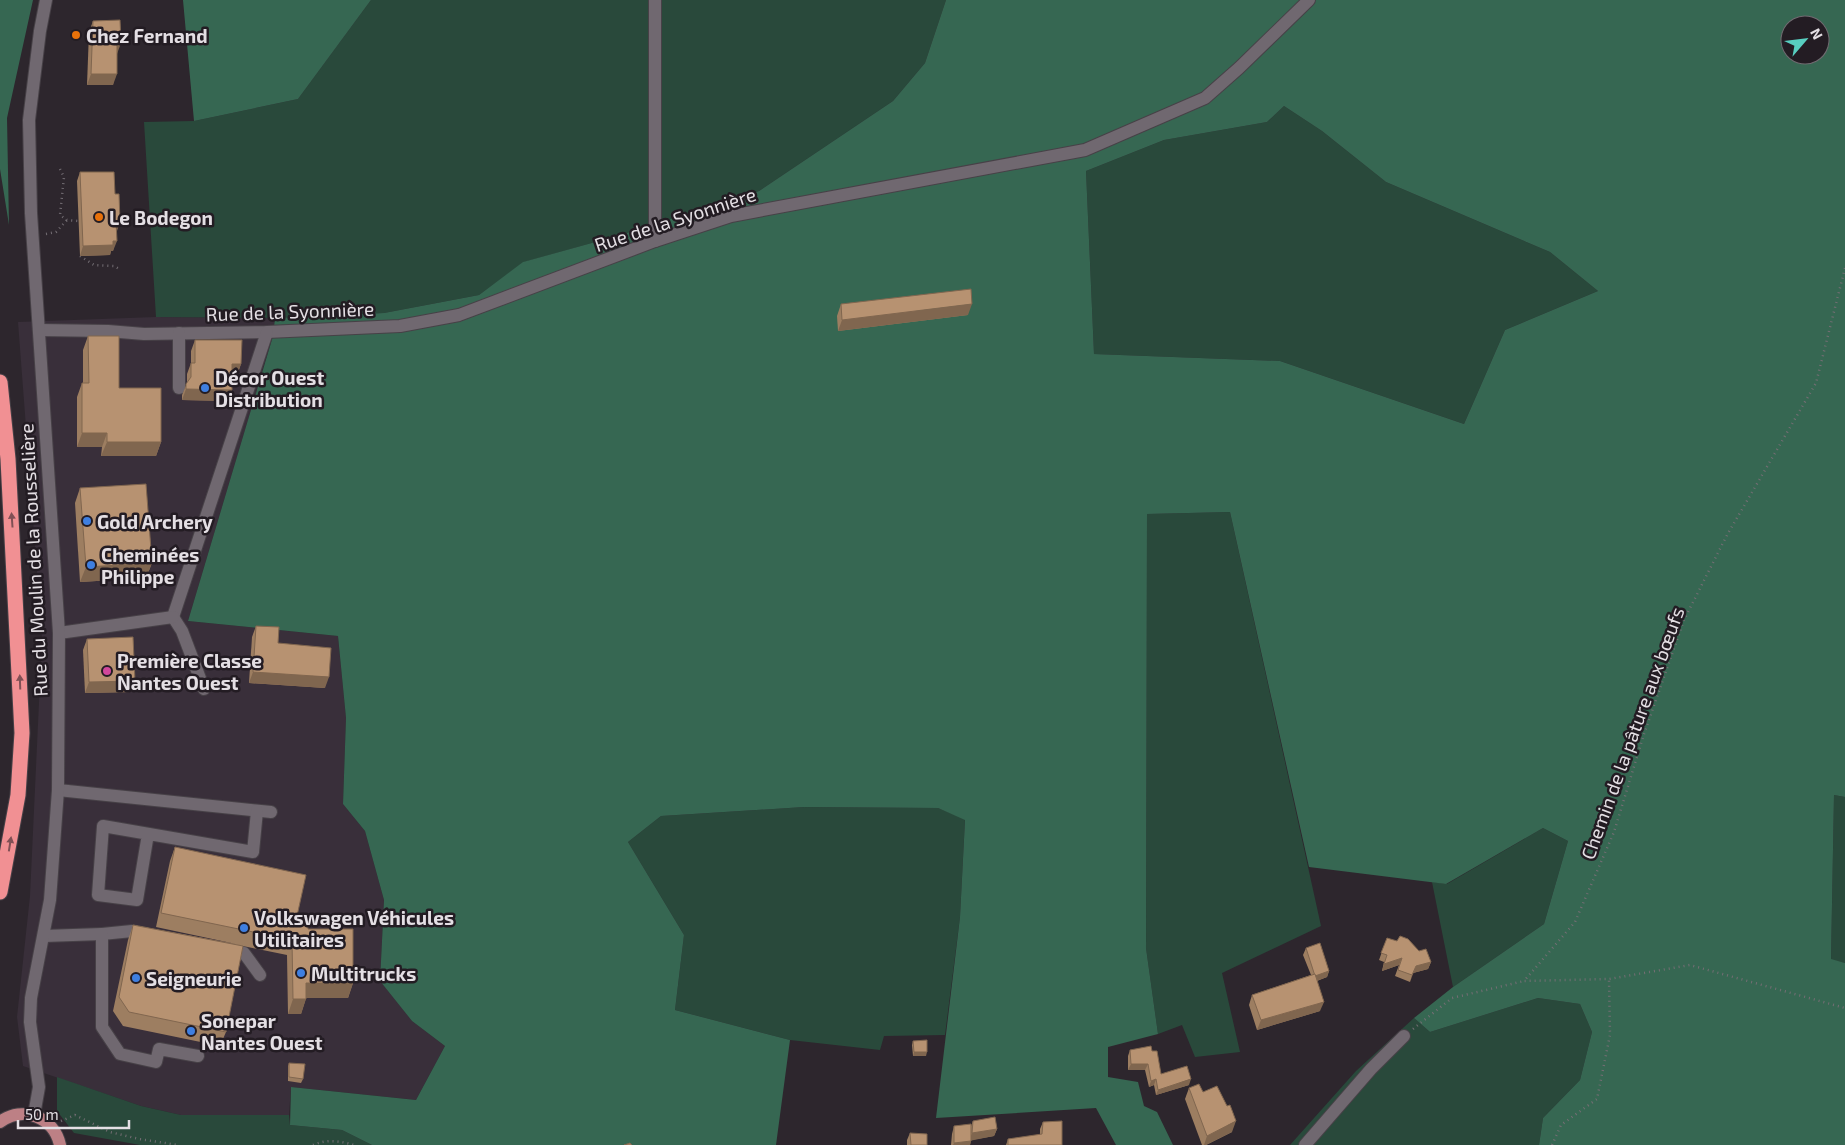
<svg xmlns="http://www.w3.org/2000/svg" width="1845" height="1145" font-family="'Exo 2',sans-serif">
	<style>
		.built { fill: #392f3a }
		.green { fill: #29493b }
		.forest { fill: #366752; fill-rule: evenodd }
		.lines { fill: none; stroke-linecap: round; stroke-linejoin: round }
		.minor-casing { stroke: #474147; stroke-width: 14 }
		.major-casing { stroke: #474147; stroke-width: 14 }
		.highway-casing { stroke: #474147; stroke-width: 17 }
		.path { stroke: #746e74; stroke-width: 2.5; stroke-dasharray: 1 4; stroke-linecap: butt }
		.minor { stroke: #706870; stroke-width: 12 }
		.major { stroke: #bd8085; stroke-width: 12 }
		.highway { stroke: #f19093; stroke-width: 15 }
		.wall { fill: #9d7e61 }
		.shaded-wall { fill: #80664f }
		.building { fill: #b79271; stroke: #80664f }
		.oneway { fill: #805055 }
		.food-dot { fill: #e8710a; stroke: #231c23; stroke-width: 2 }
		.shop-dot { fill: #3f7fe0; stroke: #231c23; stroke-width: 2 }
		.hotel-dot { fill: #d1479c; stroke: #231c23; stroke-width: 2 }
		.labels { text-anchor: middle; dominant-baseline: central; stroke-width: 5; stroke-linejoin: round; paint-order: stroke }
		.poi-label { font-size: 19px; font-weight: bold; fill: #e4dfe4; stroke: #231c23; text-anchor: start }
		.street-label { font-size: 19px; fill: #e4dfe4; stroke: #231c23 }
	</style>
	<rect width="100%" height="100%" fill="#2d262d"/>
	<polygon class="built" points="156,317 275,318 273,336 188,621 338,636 346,718 343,804 365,831 384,900 380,981 412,1021 445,1046 416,1100 291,1087 289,1115 181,1115 141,1106 23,1066 17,1017 30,896 42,638 18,322"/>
	<g class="green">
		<polygon points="371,0 946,0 925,63 893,101 759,191 617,236 524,262 479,295 384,313 275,318 156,317 144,122 194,121 298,99"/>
		<polygon points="1284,106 1322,131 1386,182 1550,252 1598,291 1505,330 1464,424 1280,361 1094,354 1086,171 1164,140 1267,122"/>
		<polygon points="1230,512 1321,926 1222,973 1240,1052 1195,1057 1182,1025 1158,1034 1146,948 1147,514"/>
		<polygon points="1834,795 1845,797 1845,963 1831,960"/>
		<polygon points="804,807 938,808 965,819 960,917 945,1035 884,1036 880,1050 790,1040 675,1010 684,935 628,842 661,816"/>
		<polygon points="1543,828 1568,841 1544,924 1453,987 1432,882 1447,884"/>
		<polygon points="1538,998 1580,1004 1592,1032 1580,1080 1543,1118 1539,1145 1290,1145 1356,1071 1414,1018 1430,1032"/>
		<polygon points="57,1077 141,1106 181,1115 289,1115 290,1125 342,1130 372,1145 140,1145 74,1133 57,1111"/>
	</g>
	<g class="forest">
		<polygon points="0,0 33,0 7,118 9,225 0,169"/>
		<polygon points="183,0 371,0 298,99 194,121"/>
		<path d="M946,0H1845V797L1834,795L1831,959L1845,963V1145H1539L1543,1118L1580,1080L1592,1032L1580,1004L1538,998L1430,1032L1414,1018L1453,987L1544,924L1568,841L1543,828L1446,884L1309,867L1230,512L1147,514L1146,948L1158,1034L1108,1047V1077L1138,1082L1144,1106L1157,1112L1173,1145H1116L1096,1108L936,1118L960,917L965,820L938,808L804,807L661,816L628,842L684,935L675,1010L790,1040L776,1145H372L342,1130L290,1125L291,1087L416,1100L445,1046L412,1021L380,981L384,900L365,831L343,804L346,718L338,636L188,621L273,336L275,318L384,313L479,295L523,262L617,236L759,191L893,101L925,63ZM1790,25H1820V55H1790ZM1284,106L1322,131L1386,182L1550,252L1598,291L1505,330L1464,424L1280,361L1094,354L1086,171L1164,140L1267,122Z"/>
	</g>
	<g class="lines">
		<defs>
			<g id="minor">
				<polyline points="655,241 655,0"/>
				<polyline points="39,330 108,331 144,334 267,332 400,326 459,315 655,241 731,216 1085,150 1205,98 1239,68 1309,0"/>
				<polyline points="179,388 179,333"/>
				<polyline points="173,617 267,332"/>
				<polyline points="173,617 182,631 204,689"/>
				<polyline points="59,633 173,617"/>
				<polyline points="58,790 271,812"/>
				<polyline points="148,834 137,900 98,895 103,826 253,852 257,811"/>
				<polyline points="102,934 132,931 147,934"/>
				<polyline points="44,936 102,934 102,1027 120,1054 156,1062 159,1049 198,1056"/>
				<polyline points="225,950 244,953 260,975"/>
				<polyline points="34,1115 39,1087 30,1022 31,998 50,900 58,790 59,633 31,213 29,120 40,31 46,0"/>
				<polyline points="1305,1145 1371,1069 1404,1036"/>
			</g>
			<path id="major" d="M0,1122C23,1105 54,1117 60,1145"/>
			<polyline id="highway" points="0,382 8,459 22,733 18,795 0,892"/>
		</defs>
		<use href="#minor" class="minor-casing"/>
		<use href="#major" class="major-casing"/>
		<use href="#highway" class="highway-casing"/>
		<g class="path">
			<polyline points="60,169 64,177 60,215 67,220 78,221"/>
			<polyline points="46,234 56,232 67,220"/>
			<polyline points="80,256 94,265 114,266 121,270"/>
			<polyline points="1845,268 1816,383 1727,535 1684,620 1644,734 1614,832 1575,922 1524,981 1609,979 1690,965 1845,1008"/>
			<polyline points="1413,1029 1452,998 1524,981"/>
			<polyline points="61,1121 75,1115 110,1132 139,1139 178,1145"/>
			<path d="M313,1145C326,1139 341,1141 354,1145"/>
			<polyline points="1552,1145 1561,1125 1597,1099 1610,1035 1609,979"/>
		</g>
		<use href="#minor" class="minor"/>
		<use href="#major" class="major"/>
		<use href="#highway" class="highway"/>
	</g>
	<g class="wall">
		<polygon points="93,21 117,54 113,85 87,85 89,32"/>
		<polygon points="80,172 117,231 113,251 111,251 110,255 80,256 77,181"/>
		<polygon points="841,304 968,315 838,331 837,316"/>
		<polygon points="88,336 119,388 161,442 156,456 101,456 102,447 77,447 77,397 82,383 83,383 83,350"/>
		<polygon points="195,340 241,364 237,375 232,375 232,390 228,401 182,400 182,395 187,383 187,374 191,363 191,351"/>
		<polygon points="80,488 152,563 146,578 80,582 75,503"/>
		<polygon points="256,626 278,643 325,688 249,683 252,637"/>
		<polygon points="87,639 131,692 85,693 83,650"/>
		<polygon points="175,847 297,916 353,983 348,998 306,998 301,1014 288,1014 287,955 243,946 226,1032 220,1046 123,1026 113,1011 128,940 133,925 236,944 156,927 170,861"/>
		<polygon points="1387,938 1419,951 1431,962 1428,969 1413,973 1410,982 1395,976 1399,965 1382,971 1384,962 1379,960"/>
		<polygon points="1306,948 1329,971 1327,977 1317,981 1320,1011 1257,1030 1249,1005 1252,995 1311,975 1303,955"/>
		<polygon points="913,1041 926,1056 913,1056 912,1045"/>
		<polygon points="1130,1050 1152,1051 1161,1074 1189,1085 1156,1095 1154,1085 1149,1087 1145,1070 1128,1070 1128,1056"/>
		<polygon points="289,1063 303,1079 301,1083 288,1081 288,1066"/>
		<polygon points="1189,1088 1203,1092 1232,1132 1206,1145 1202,1145 1185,1099"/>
		<polygon points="973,1121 997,1129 994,1136 971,1140 970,1145 951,1145 952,1134 954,1126 971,1126"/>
		<polygon points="1043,1122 1062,1145 1006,1145 1008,1139 1040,1135 1040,1129"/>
		<polygon points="910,1133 927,1145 907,1145 907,1140"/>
	</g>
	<g class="shaded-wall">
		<polygon points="117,43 121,43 117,54"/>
		<polygon points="91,74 117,74 113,85 87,85"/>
		<polygon points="116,222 120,222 117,231"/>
		<polygon points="113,241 117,241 113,251 111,251 110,255 80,256 83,246"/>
		<polygon points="972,304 968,315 838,331 842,320"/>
		<polygon points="232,364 241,364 237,375 228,375"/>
		<polygon points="186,389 232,390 228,401 182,400"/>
		<polygon points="82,433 107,433 102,447 77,447"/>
		<polygon points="107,442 161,442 156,456 101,456"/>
		<polygon points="152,563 146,578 80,582 86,567"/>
		<polygon points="253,672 329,677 325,688 249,683"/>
		<polygon points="135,681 131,692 85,693 89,682"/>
		<polygon points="1402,958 1399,965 1382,971 1384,964"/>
		<polygon points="1431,962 1428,969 1413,973 1410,982 1416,966"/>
		<polygon points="1329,971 1327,977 1313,982 1315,976"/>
		<polygon points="306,983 353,983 348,998 300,998"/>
		<polygon points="293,999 306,999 301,1014 288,1014"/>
		<polygon points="1324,1002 1320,1011 1257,1030 1261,1020"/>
		<polygon points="914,1052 927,1052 926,1056 913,1056"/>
		<polygon points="1131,1064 1148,1064 1145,1070 1128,1070"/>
		<polygon points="1156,1079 1154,1085 1149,1087 1151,1081"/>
		<polygon points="1191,1079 1189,1085 1156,1095 1158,1090"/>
		<polygon points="1236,1121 1232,1132 1206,1145 1204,1145 1207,1136"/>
		<polygon points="997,1129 994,1136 969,1141 972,1133"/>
		<polygon points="971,1141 970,1145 953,1145 954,1143"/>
	</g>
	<g class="building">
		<polygon points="120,20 121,43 117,43 117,74 91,74 93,21"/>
		<polygon points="80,172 114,172 115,194 119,194 120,222 116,222 117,241 113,241 113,245 83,246"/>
		<polygon points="971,289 972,304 842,320 841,304"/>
		<polygon points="88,336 119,336 119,388 161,388 161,442 107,442 107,433 82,433 82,383 89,383"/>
		<polygon points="195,340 242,340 241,364 232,364 232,390 186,389 186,384 191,377 191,363 195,363"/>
		<polygon points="146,484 152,563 86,567 80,488"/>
		<polygon points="256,626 279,627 278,643 331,648 329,677 253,672"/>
		<polygon points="133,637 135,681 89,682 87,639"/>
		<polygon points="175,847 306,875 297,916 308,918 308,929 353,929 353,983 306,983 306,999 293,999 292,940 161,913"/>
		<polygon points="133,925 243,946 226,1032 129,1012 119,997"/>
		<polygon points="1400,936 1408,939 1419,951 1426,949 1431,962 1416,966 1412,975 1398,970 1402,958 1384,964 1387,955 1381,953 1387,938 1397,941"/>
		<polygon points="1320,943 1329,971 1315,976 1306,948"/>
		<polygon points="1315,974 1324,1002 1261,1020 1252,995"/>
		<polygon points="927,1040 927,1052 914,1052 913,1041"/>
		<polygon points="1151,1046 1152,1051 1157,1051 1161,1074 1187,1066 1191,1079 1158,1090 1156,1079 1151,1081 1148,1064 1131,1064 1130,1050"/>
		<polygon points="289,1063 305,1064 303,1079 289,1077"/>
		<polygon points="1199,1084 1203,1092 1217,1086 1227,1106 1230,1105 1236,1121 1207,1136 1189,1088"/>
		<polygon points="995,1117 997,1129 972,1133 973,1121"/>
		<polygon points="1062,1121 1062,1145 1008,1145 1008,1139 1042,1134 1043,1122"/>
		<polygon points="971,1124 971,1141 954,1143 954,1126"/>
		<polygon points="910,1133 927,1134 927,1145 911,1145"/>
		<polygon points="630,1143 632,1145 624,1145"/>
	</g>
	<defs><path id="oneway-solid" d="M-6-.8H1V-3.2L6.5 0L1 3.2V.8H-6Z" transform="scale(1.25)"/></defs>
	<g class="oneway">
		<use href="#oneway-solid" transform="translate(12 520) rotate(-94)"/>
		<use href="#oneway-solid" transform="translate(20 682) rotate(-92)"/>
		<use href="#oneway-solid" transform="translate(10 844) rotate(-81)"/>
	</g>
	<g class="food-dot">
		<circle cx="76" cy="35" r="5"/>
		<circle cx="99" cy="217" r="5"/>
	</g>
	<g class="shop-dot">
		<circle cx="205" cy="388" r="5"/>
		<circle cx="87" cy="521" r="5"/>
		<circle cx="91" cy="565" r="5"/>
		<circle cx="244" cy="928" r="5"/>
		<circle cx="301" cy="973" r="5"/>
		<circle cx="136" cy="978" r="5"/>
		<circle cx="191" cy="1031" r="5"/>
	</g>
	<circle class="hotel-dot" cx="107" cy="671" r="5"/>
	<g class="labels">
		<g class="poi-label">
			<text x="86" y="35">Chez Fernand</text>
			<text x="109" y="217">Le Bodegon</text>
			<text x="215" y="377">Décor Ouest<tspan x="215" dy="22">Distribution</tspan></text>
			<text x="97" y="521">Gold Archery</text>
			<text x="101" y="554">Cheminées<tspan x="101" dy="22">Philippe</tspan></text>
			<text x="117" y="660">Première Classe<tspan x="117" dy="22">Nantes Ouest</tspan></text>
			<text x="254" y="917">Volkswagen Véhicules<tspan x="254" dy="22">Utilitaires</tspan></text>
			<text x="311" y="973">Multitrucks</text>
			<text x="146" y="978">Seigneurie</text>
			<text x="201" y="1020">Sonepar<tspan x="201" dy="22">Nantes Ouest</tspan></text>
		</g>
		<g class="street-label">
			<text transform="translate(675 219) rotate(-18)">Rue de la Syonnière</text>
			<text transform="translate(290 311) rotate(-2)">Rue de la Syonnière</text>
			<text transform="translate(33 560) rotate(-93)">Rue du Moulin de la Rousselière</text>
			<text transform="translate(1632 733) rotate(-70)">Chemin de la pâture aux bœufs</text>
		</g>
	</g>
	<g transform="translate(1805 40) rotate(62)"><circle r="24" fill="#231c23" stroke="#706a70"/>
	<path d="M0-4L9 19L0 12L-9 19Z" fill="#58cec0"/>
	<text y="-8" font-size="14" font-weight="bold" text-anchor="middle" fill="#e4dfe4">N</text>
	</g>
	<path d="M18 1120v8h111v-8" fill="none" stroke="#e4dfe4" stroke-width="2.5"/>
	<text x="25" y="1120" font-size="15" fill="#e4dfe4" stroke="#231c23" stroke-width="4" paint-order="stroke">50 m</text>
</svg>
